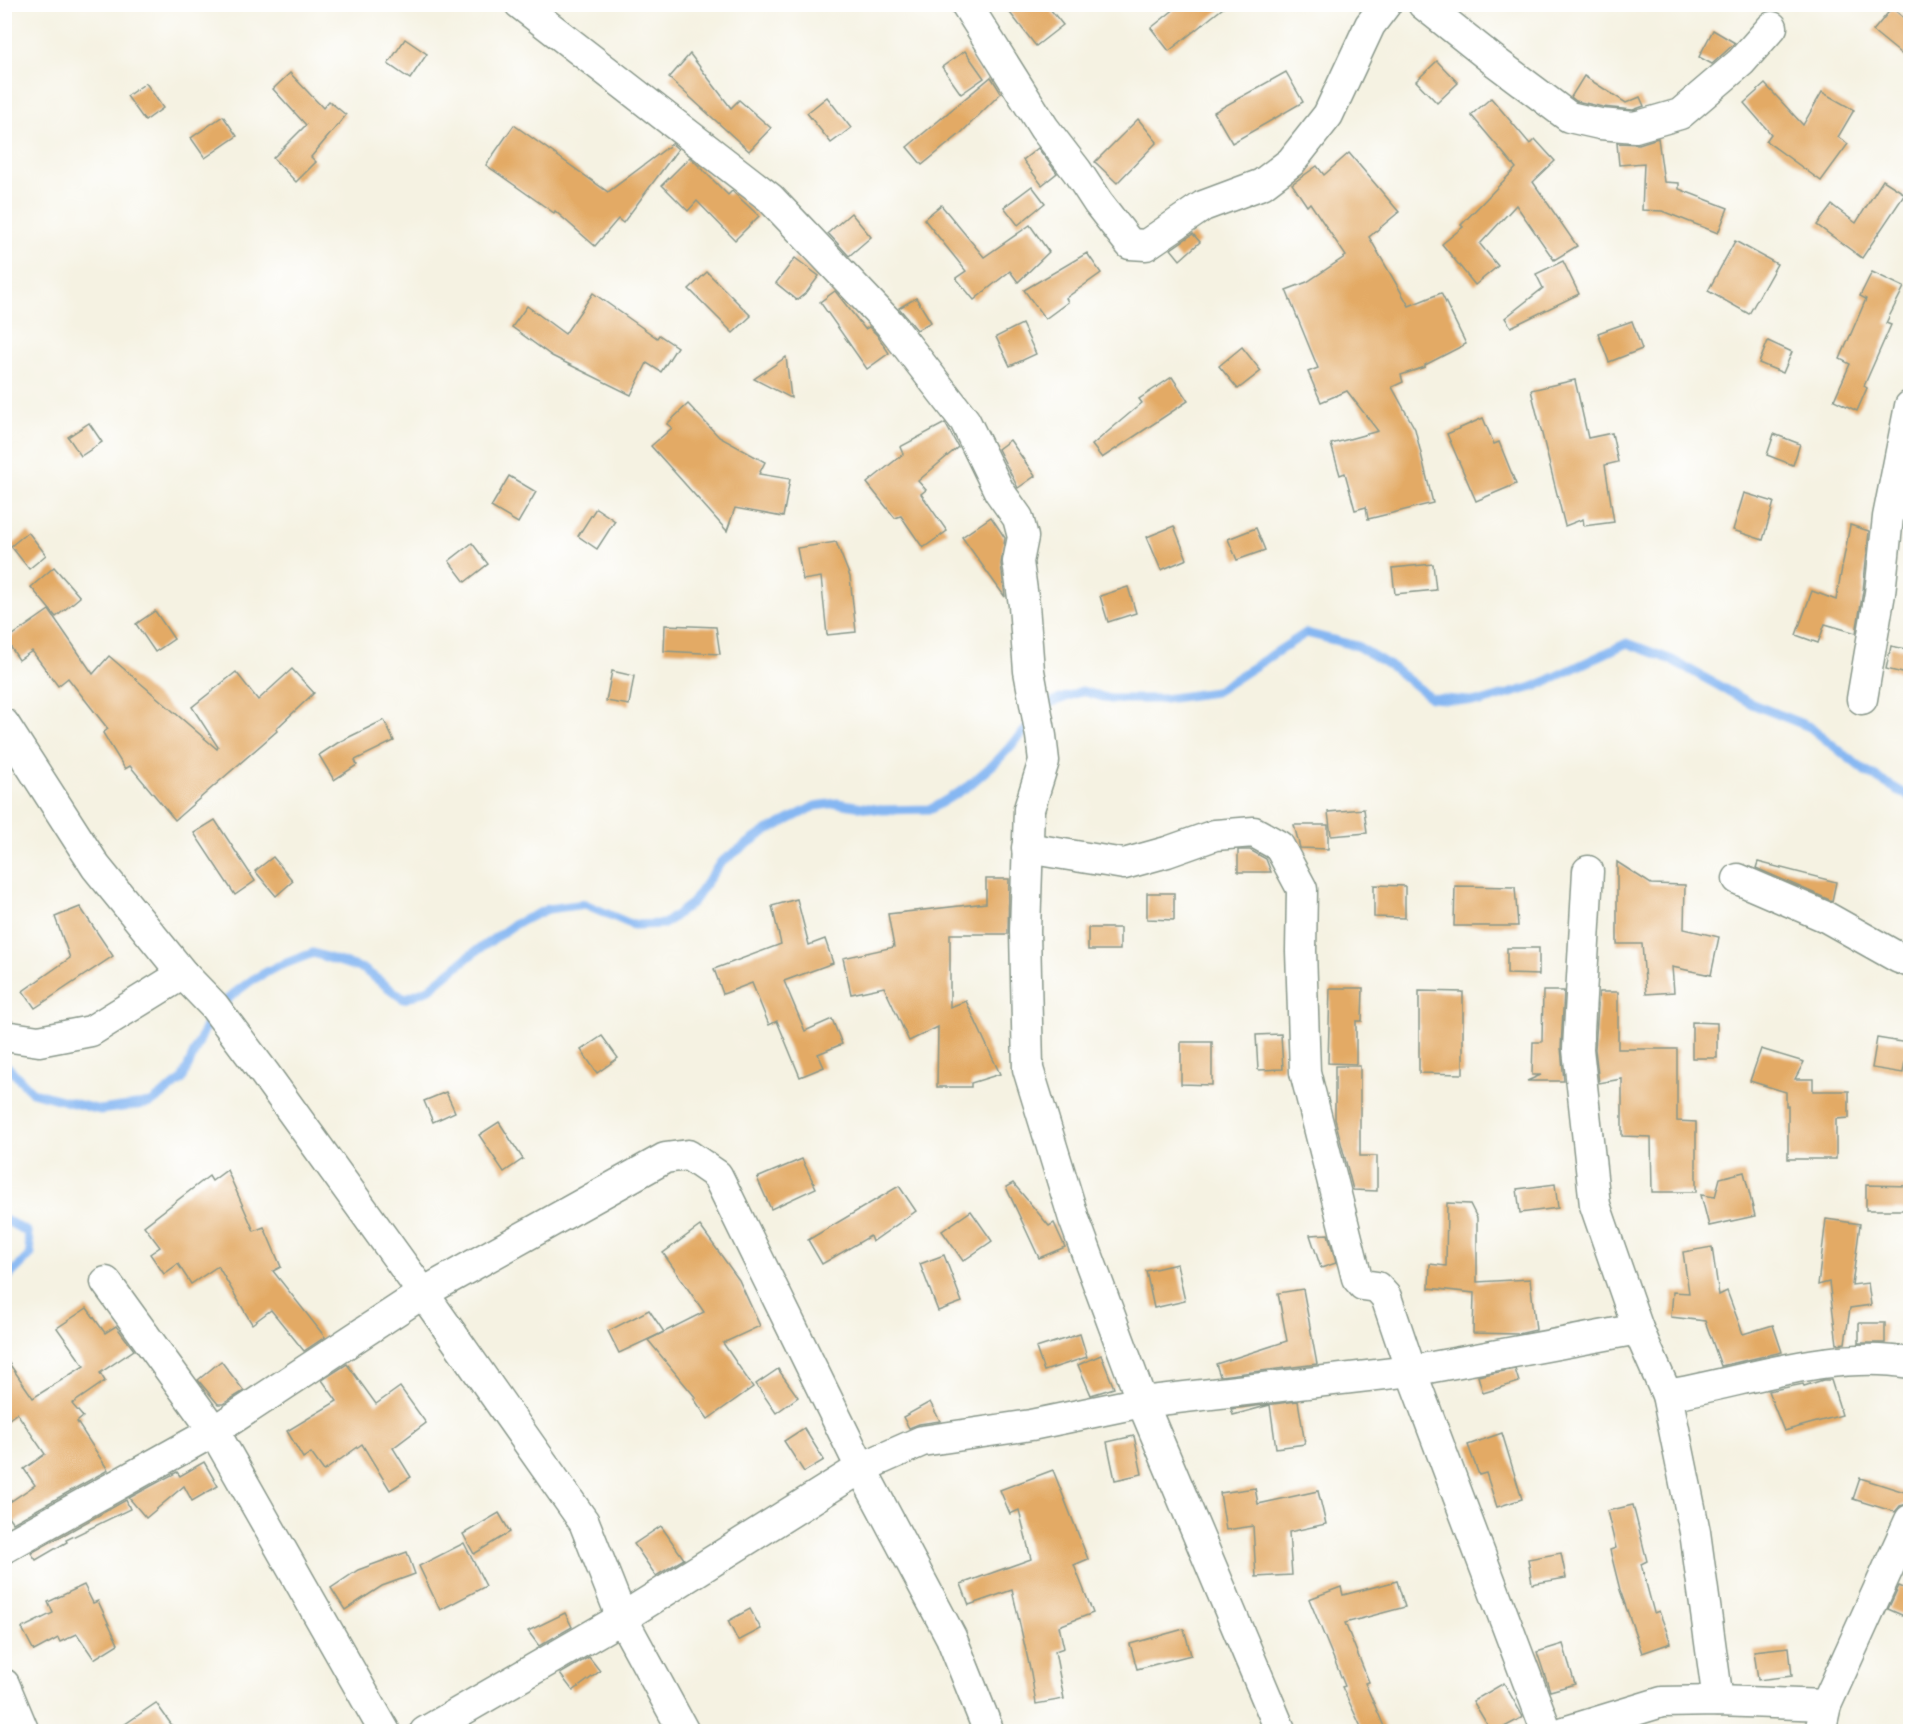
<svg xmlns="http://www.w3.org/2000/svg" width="1915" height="1736" font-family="'IM FELL French Canon',serif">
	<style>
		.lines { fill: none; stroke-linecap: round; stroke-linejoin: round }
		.stream { stroke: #86b7f2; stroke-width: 9 }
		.building { fill: #e3aa65 }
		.minor-casing { stroke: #8a988b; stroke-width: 33 }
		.minor { stroke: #fff; stroke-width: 30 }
	</style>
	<rect width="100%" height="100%" fill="#fff"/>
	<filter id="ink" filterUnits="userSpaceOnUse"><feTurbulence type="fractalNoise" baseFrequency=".0167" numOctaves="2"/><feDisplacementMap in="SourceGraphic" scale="12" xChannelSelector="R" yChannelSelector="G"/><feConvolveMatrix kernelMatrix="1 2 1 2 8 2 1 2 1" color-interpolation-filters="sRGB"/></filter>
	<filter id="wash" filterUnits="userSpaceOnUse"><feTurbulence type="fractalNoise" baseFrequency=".008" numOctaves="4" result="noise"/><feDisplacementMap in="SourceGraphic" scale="24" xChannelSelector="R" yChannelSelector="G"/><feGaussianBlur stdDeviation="1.35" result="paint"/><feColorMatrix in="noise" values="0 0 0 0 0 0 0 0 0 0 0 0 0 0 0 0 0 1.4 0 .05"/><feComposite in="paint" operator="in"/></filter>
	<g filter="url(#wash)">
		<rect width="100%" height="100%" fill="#f5f2e2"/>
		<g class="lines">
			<g class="stream">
				<polyline points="1043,710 1050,703 1082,691 1110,699 1164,699 1215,692 1306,633 1357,646 1392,667 1431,698 1481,702 1536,686 1627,643 1672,660 1752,704 1810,727 1865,771 1910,797"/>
				<polyline points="4,1067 7,1066 32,1092 65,1101 100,1110 151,1103 182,1080 210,1017 232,995 252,980 276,967 313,953 363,969 404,999 429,989 472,954 515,924 548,909 585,904 633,925 664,924 692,903 721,862 763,833 815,806 837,803 882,810 931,809 966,788 996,762 1032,723"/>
				<polyline points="4,1219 27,1232 31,1254 4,1281"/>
			</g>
		</g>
		<g id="blocks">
			<g class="building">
				<polygon points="1003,4 1046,4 1063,25 1036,46"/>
				<polygon points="1181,4 1228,4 1169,51 1151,28"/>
				<polygon points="1892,8 1911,24 1911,62 1873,31"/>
				<polygon points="1713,30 1735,43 1712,64 1699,57"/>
				<polygon points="405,39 427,54 410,79 388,64"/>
				<polygon points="965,51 984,78 961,94 942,67"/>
				<polygon points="690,54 731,108 739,100 771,128 749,151 669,78"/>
				<polygon points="1437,61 1458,83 1437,103 1416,81"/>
				<polygon points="1286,72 1303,102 1232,143 1214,112"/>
				<polygon points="290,73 323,108 329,101 346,115 311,157 316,162 296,182 273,158 306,125 273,89"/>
				<polygon points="1584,76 1626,103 1640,97 1644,106 1633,110 1603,107 1576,101 1571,97"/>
				<polygon points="991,77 1001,93 960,134 922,165 907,147"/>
				<polygon points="146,83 163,108 145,121 127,96"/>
				<polygon points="1765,84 1803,125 1822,92 1854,110 1838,137 1848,144 1821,181 1766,141 1771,134 1744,103"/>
				<polygon points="827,97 851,128 831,143 807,113"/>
				<polygon points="1491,98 1530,144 1535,139 1555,161 1533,182 1577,246 1554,260 1516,205 1480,244 1498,266 1475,285 1442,244 1463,227 1461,225 1516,168 1471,115"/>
				<polygon points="223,116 237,136 205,158 191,138"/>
				<polygon points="1138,119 1157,142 1117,183 1095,162"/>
				<polygon points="514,125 608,192 672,144 678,149 623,223 618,219 595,246 555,211 554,213 486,165"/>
				<polygon points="1658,138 1664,182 1679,183 1679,189 1728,208 1718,233 1662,211 1642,210 1644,163 1619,165 1617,143 1639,144"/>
				<polygon points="1038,148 1057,173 1042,185 1023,160"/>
				<polygon points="1349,153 1399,212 1369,237 1409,306 1441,293 1466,344 1425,365 1425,367 1401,375 1403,382 1392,387 1415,429 1433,503 1368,519 1366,507 1355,510 1345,473 1340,475 1331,444 1378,431 1347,391 1321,402 1308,372 1318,368 1286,290 1307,282 1346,256 1310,203 1307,206 1292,184 1317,166 1324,175"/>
				<polygon points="690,157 728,195 732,191 759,216 735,240 697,201 688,211 662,185"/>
				<polygon points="1883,180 1905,194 1862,258 1817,225 1832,205 1856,223"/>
				<polygon points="1032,186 1045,203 1018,225 1004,207"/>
				<polygon points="941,205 984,257 1030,225 1049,252 1018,282 1010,271 974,300 956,278 966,271 924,219"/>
				<polygon points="851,213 871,237 849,256 828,233"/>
				<polygon points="1193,234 1200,242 1180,260 1171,249"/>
				<polygon points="1735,241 1777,264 1749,314 1708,291"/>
				<polygon points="1087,253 1101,273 1066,298 1068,302 1045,319 1024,290"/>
				<polygon points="795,258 819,276 807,292 797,300 776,283"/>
				<polygon points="1563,261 1579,294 1511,327 1505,318 1543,288 1536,274"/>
				<polygon points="707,272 751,316 733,333 689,289"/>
				<polygon points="1872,272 1904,287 1886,323 1891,325 1864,386 1867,388 1857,411 1834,400 1850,364 1840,359 1866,299 1860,296"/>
				<polygon points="835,291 865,329 869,327 877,335 889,353 867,369 820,302"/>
				<polygon points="593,293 657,338 659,335 677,347 661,372 647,363 631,395 552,356 512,327 527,306 565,334"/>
				<polygon points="916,298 931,322 917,330 899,308"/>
				<polygon points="1632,321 1642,349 1609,362 1598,333"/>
				<polygon points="1022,324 1036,354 1010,366 996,337"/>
				<polygon points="1768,341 1792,352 1783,373 1759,363"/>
				<polygon points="1242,347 1261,371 1238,389 1219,366"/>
				<polygon points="786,357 791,398 754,379"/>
				<polygon points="1172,377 1188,401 1102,458 1092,445 1142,403 1139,399"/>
				<polygon points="1575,380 1588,438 1612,433 1618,462 1605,465 1614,522 1584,526 1583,519 1565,526 1531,390"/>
				<polygon points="688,404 719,437 765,462 759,474 790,479 783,517 735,508 727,531 651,446 672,428 667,424"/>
				<polygon points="1483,418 1494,444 1499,442 1516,484 1476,501 1447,434"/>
				<polygon points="89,423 102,442 81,456 68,437"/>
				<polygon points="945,423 958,447 918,481 926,490 921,494 947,531 923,548 901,516 895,518 867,483 903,454 900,447"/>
				<polygon points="1774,434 1800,444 1793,465 1767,455"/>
				<polygon points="1010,440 1035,476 1018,488 998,449"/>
				<polygon points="509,476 536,492 518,523 491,507"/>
				<polygon points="1744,493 1774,502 1763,540 1733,530"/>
				<polygon points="596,508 615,521 597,549 578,536"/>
				<polygon points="991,517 1005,538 1001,564 1005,597 962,537"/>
				<polygon points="1850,525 1869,531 1863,591 1856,633 1825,624 1818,643 1796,635 1812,591 1836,600"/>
				<polygon points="1174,526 1187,559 1161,570 1147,537"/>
				<polygon points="1256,528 1265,550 1237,560 1228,539"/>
				<polygon points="28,532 46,555 29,569 11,546"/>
				<polygon points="836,542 850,577 856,632 827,635 821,577 803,580 797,548"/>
				<polygon points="472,543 488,564 465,582 449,561"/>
				<polygon points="1433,564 1436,590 1395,594 1392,568"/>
				<polygon points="54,567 80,597 56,617 31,587"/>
				<polygon points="1128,587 1136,613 1108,622 1100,596"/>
				<polygon points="49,610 93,674 109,656 217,749 218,747 192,707 236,672 258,700 292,669 314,693 276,729 277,731 175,820 130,766 125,769 103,733 108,729 68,678 58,686 32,651 19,660 6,640"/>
				<polygon points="155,611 174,639 155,652 136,624"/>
				<polygon points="665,625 716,627 720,654 664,651"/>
				<polygon points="1891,646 1911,650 1911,675 1886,669"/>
				<polygon points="612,671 634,676 629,705 606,701"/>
				<polygon points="384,720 394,741 355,760 357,765 334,780 319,755 339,742"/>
				<polygon points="1364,809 1367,833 1331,836 1328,812"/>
				<polygon points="215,820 255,881 235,895 194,833"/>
				<polygon points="1294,825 1328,825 1328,849 1300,848"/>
				<polygon points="1238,850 1250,850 1266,859 1271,872 1238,872"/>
				<polygon points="273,857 293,881 276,896 255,871"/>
				<polygon points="1617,862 1651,884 1685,885 1684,929 1719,937 1711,975 1672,967 1674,992 1646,994 1642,944 1617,944"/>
				<polygon points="1758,862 1836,882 1832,901 1756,868"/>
				<polygon points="986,879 1009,879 1008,934 950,934 950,1007 966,1001 1000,1074 971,1083 971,1087 937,1087 938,1027 909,1041 884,987 851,994 843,958 894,947 888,914 986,903"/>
				<polygon points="1374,885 1405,886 1405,918 1374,917"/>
				<polygon points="1455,886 1515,887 1518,926 1454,926"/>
				<polygon points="1147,893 1174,893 1174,920 1147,919"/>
				<polygon points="797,899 809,945 825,939 833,963 784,981 805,1031 832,1019 842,1044 818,1054 824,1067 800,1077 777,1021 769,1025 752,983 723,994 714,969 781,944 772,906"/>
				<polygon points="80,907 113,956 35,1008 23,991 70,958 55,917"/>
				<rect x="1088" y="928" width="32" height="22"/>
				<polygon points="1507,948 1539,948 1539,975 1507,974"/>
				<polygon points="1330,988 1363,988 1362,1021 1356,1021 1356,1064 1328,1063"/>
				<polygon points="1419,991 1463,992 1463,1074 1419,1073"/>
				<polygon points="1543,991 1564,991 1561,1048 1564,1081 1527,1081 1541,1075 1532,1075 1533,1042 1542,1042"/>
				<polygon points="1599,992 1618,992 1618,1049 1677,1049 1677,1121 1696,1122 1696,1192 1652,1192 1651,1137 1622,1136 1622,1079 1599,1083 1595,1049"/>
				<polygon points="1692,1022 1717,1023 1717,1058 1692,1058"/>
				<polygon points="1281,1034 1283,1069 1258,1070 1256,1035"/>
				<polygon points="602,1036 618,1058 597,1073 581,1050"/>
				<polygon points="1877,1038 1908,1043 1903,1073 1872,1068"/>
				<polygon points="1181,1042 1212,1042 1212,1085 1181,1084"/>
				<polygon points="1761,1049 1804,1062 1795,1079 1813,1079 1813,1091 1849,1091 1849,1118 1836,1119 1836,1159 1788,1159 1788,1106 1786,1106 1786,1092 1750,1081"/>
				<polygon points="1335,1066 1360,1066 1360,1156 1377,1156 1377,1191 1353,1190 1335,1119"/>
				<polygon points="446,1092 455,1112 433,1122 424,1101"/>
				<polygon points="499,1122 523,1159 504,1172 479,1135"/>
				<polygon points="802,1159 816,1188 771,1209 757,1178"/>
				<polygon points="227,1170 254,1231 264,1227 281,1267 273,1271 325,1337 304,1351 271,1310 252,1324 218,1266 191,1284 178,1264 164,1274 150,1254 160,1247 144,1226 209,1176 212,1181"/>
				<polygon points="1744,1172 1755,1216 1709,1226 1701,1195 1715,1197 1720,1178"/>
				<polygon points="1013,1183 1049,1226 1054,1223 1065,1247 1039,1258 1006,1187"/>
				<polygon points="1555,1184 1558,1208 1520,1213 1517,1189"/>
				<polygon points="1866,1185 1911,1186 1911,1210 1866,1210"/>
				<polygon points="899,1186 916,1211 872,1242 870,1236 822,1264 808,1240"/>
				<polygon points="1447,1203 1470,1204 1477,1218 1477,1282 1530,1279 1536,1330 1518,1334 1473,1333 1474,1293 1429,1288 1430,1264 1446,1266"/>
				<polygon points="971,1211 992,1241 963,1261 942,1231"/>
				<polygon points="1826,1219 1860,1224 1852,1285 1868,1283 1871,1305 1850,1308 1845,1343 1837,1344 1829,1282 1818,1285"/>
				<polygon points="700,1226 739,1280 760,1326 723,1343 753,1387 708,1419 694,1399 696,1398 648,1340 704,1312 663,1253"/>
				<polygon points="1328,1234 1336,1263 1321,1268 1310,1235"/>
				<polygon points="1712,1247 1719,1295 1727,1291 1743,1334 1773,1325 1782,1352 1721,1366 1705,1321 1671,1317 1673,1292 1689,1293 1683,1252"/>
				<polygon points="944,1255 962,1302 938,1311 920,1264"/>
				<polygon points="1177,1264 1185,1301 1154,1308 1146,1271"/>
				<polygon points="1303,1289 1317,1364 1220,1376 1216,1364 1287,1341 1278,1293"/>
				<polygon points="87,1308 105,1333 116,1326 134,1350 100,1373 105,1381 72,1404 83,1417 77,1422 108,1470 13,1523 4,1511 4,1506 35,1485 24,1469 45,1454 17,1413 4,1423 4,1356 33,1398 84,1366 57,1328"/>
				<polygon points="649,1310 664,1332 619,1353 608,1331"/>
				<rect x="1859" y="1323" width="26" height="20"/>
				<polygon points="1080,1334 1087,1357 1044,1371 1036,1348"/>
				<polygon points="1101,1355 1114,1388 1091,1395 1078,1365"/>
				<polygon points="221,1361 244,1391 223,1404 218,1404 198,1380"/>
				<polygon points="347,1364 376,1404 400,1387 426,1423 393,1448 411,1477 390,1490 362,1444 324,1471 311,1453 303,1458 287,1431 337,1401 322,1380"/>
				<polygon points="778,1369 798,1397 776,1413 756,1384"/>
				<polygon points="1515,1369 1519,1382 1483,1393 1478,1376"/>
				<polygon points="1823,1380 1831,1380 1842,1415 1784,1431 1768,1391 1803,1384 1804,1386"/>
				<polygon points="1298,1401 1305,1444 1276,1448 1270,1405 1233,1415 1231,1409"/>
				<polygon points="930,1402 940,1421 919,1424 909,1428 903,1417"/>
				<polygon points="804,1428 824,1460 804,1472 784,1441"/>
				<polygon points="1502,1433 1522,1499 1497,1507 1486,1473 1479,1475 1468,1445"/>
				<polygon points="1134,1436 1142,1474 1115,1480 1107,1442"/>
				<polygon points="204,1462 218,1486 192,1501 184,1486 146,1518 129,1498 177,1472 180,1476"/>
				<polygon points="1053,1470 1088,1559 1074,1565 1093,1613 1059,1626 1064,1648 1055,1651 1064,1699 1036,1704 1031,1673 1012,1590 969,1605 961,1584 1031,1559 1019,1510 1010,1514 1000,1490"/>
				<polygon points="1860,1478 1911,1494 1911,1503 1900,1506 1895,1512 1853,1499"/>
				<polygon points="1255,1488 1258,1504 1318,1491 1326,1524 1289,1532 1292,1575 1256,1577 1253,1526 1226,1530 1220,1493"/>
				<polygon points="126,1500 130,1509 66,1540 67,1542 36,1560 31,1553"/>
				<polygon points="1633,1505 1647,1561 1641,1564 1654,1613 1659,1611 1671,1643 1642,1653 1620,1590 1610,1550 1616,1548 1607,1511"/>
				<polygon points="499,1513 510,1532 474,1554 463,1534"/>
				<polygon points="661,1526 684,1559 656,1576 634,1544"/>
				<polygon points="464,1543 486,1586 440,1610 419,1566"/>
				<polygon points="407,1552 415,1574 382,1586 345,1610 331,1588 358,1570"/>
				<polygon points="1561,1553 1566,1578 1532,1584 1528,1559"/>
				<polygon points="1397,1581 1405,1607 1345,1623 1369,1682 1365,1683 1386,1731 1363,1731 1342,1687 1345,1686 1309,1599 1341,1587 1343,1595"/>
				<polygon points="84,1585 93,1603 98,1601 118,1644 94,1659 77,1634 60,1642 58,1638 34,1651 22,1628 53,1613 48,1602"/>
				<polygon points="1899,1586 1911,1591 1911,1619 1888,1609"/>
				<polygon points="750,1609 761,1629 738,1641 728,1621"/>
				<polygon points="565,1613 572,1627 539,1646 528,1631"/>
				<polygon points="1184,1629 1191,1655 1137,1669 1130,1644"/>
				<polygon points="1563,1644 1575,1684 1550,1691 1537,1652"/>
				<polygon points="1789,1647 1792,1676 1758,1680 1754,1651"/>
				<polygon points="589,1657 600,1671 573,1691 560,1674"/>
				<polygon points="1504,1683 1523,1717 1497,1731 1491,1731 1473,1701"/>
				<polygon points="156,1703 176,1731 115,1731"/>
			</g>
		</g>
	</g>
	<g filter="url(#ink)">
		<use href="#blocks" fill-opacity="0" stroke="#8a988b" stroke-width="1.5"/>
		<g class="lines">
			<defs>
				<g id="minor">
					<polyline points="520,4 770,198 890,324 965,421 999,491 1018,518 1023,537 1018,562 1024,605 1029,671 1041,736 1044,761 1029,809 1025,931 1028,1069 1074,1219 1142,1402 1281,1732"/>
					<polyline points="966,4 1044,128 1077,171 1098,203 1130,244 1146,245 1203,206 1262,184 1291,162 1328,115 1370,25 1386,4"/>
					<polyline points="1423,4 1497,63 1569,117 1600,124 1635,127 1680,114 1741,62 1772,27"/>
					<polyline points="1862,699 1880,593 1888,517 1910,406"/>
					<polyline points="4,724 96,867 183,974 214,1006 265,1074 423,1293 584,1522 622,1618 684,1732"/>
					<polyline points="1027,848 1124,864 1167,852 1215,835 1254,832 1279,846 1302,889 1301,951 1305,1072 1357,1278 1363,1285 1377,1287 1386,1297 1411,1371 1547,1732"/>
					<polyline points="1588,871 1578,1049 1595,1205 1638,1329 1667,1395 1695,1532 1718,1701"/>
					<polyline points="1738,879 1826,917 1899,958 1910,962"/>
					<polyline points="4,1036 39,1041 91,1031 183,974"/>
					<polyline points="106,1282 214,1431 385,1732"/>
					<path d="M1667,1395C1744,1382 1831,1349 1910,1363"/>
					<polyline points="4,1548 214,1431 423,1293 665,1158 688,1155 717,1175 861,1468 951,1637 989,1732"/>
					<polyline points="4,1684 24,1732"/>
					<polyline points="425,1732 622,1618 861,1468 922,1441 1031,1425 1142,1402 1411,1371 1638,1329"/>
					<polyline points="1564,1732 1662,1702 1718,1701 1826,1705"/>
					<polyline points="1820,1732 1826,1705 1910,1520"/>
				</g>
			</defs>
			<use href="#minor" class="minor-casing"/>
			<use href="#minor" class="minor"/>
		</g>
	</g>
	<rect width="1915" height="1736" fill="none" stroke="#fff" stroke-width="24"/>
</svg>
